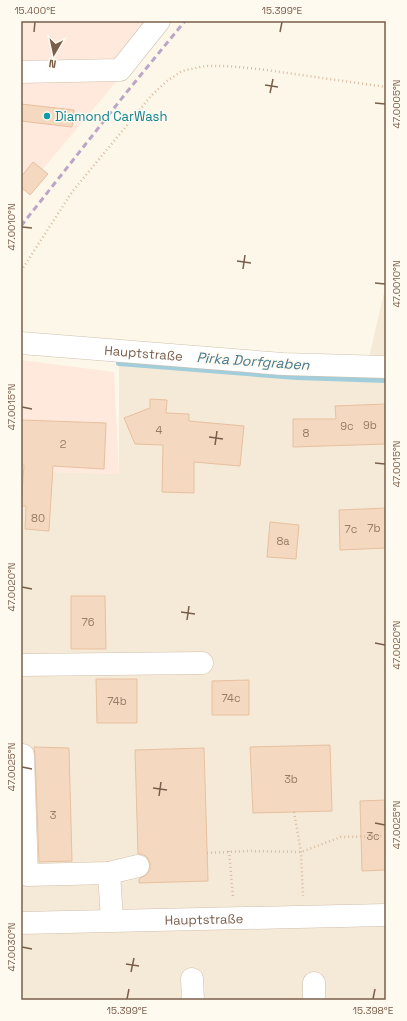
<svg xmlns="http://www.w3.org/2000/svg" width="407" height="1021" font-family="'Space Grotesk',sans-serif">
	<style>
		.residential { fill: #f5ead7 }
		.commercial { fill: #fee9dc }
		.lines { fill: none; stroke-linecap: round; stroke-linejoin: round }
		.stream { stroke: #a2cdda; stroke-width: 6 }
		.building { fill: #f4d8bf; stroke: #e7c09f }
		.minor-casing { stroke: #d0c0ad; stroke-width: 23 }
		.path { stroke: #d9bca2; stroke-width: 2.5; stroke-dasharray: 1 3; stroke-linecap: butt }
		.minor { stroke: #fff; stroke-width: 22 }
		.rail { stroke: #bba5c9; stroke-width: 3; stroke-dasharray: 6 4; stroke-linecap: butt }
		.ticks { fill: none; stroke: #795f4b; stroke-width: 1.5 }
		.culture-dot { fill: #0f9aa8; stroke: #fffaf0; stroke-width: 1.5 }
		.labels { text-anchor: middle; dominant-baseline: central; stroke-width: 3; stroke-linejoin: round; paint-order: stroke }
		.number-label { font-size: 11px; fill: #987d68 }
		.culture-label { font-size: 13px; fill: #0d838f; stroke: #fffaf0; text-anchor: start }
		.street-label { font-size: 13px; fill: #795f4b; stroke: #fffaf0 }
		.water-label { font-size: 14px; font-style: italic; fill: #437a8d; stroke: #fffaf0 }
		.neatline { fill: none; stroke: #795f4b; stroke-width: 1.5 }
		.ticks-label { font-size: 10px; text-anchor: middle; fill: #795f4b }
	</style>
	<rect width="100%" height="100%" fill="#fdf7e9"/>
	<polygon class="residential" points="386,284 386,1000 21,1000 21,471 119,474 119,363 320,377 368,362"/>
	<g class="commercial">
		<polygon points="21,21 167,21 21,195"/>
		<polygon points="21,360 114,372 119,474 21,471"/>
	</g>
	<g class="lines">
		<polyline class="stream" points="119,363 297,377 386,380"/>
	</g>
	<g class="building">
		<polygon points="21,104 74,110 72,127 21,121"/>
		<polygon points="33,162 48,174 30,195 21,187 21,177"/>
		<polygon points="150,399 167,400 166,413 189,414 189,421 244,426 240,466 194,462 194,493 162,492 163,445 135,444 124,418 150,408"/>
		<polygon points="386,404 386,444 293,447 293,419 336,419 335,406"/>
		<polygon points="21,420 106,423 104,469 53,466 49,531 25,529 26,506 21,506 24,465 21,465"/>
		<polygon points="386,508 386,548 340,550 339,510"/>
		<polygon points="270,522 299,525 296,559 267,557"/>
		<polygon points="71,596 105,596 106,649 71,649"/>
		<polygon points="96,679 137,679 137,723 97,723"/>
		<polygon points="249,680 249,715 212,715 212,681"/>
		<polygon points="330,745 332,811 253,813 250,747"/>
		<polygon points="34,747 69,748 72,861 39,862 35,755"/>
		<polygon points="204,748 208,881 139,883 139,879 146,875 150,870 150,863 147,857 142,854 138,854 135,750"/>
		<polygon points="386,800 386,870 362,871 360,801"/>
	</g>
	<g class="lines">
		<defs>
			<g id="minor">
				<polyline points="21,72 120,70 159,21"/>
				<path id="s1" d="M21,343L283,364L386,367"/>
				<polyline points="21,665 202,663"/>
				<polyline points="23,755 27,875 109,873 138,866"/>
				<polyline points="109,873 112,920"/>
				<path id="s2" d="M21,923L386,915"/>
				<polyline points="192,979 193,1000"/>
				<polyline points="314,1000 314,983"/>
			</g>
		</defs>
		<use href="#minor" class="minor-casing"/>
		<g class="path">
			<polyline points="21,271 72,192 151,96 167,81 182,71 205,66 226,66 259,69 386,87"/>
			<polyline points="294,812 301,852 303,896"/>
			<polyline points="229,851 233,897"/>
			<polyline points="207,853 248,851 301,852 341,837 386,836"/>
		</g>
		<use href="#minor" class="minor"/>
		<polyline class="rail" points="21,226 126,93 185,21"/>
	</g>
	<path class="ticks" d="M34,32L35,22M280,32L282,22M265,85L278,87M270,93L273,79M375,103L385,104M22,227L32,228M237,261L251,263M243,269L245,255M375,283L385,284M22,407L32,409M209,437L223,439M215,445L217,431M375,463L385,464M22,587L32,589M181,612L195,614M187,620L189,606M375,643L385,645M22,767L32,769M153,788L167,790M159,796L161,782M375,823L385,825M22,947L32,949M126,964L139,966M131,972L134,958M127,999L129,989M373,999L375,989"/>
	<circle class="culture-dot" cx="47" cy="116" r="4"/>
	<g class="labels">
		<g class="number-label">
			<text x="370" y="425">9b</text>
			<text x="347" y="426">9c</text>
			<text x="159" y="430">4</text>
			<text x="306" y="433">8</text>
			<text x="63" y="444">2</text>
			<text x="38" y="518">80</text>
			<text x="374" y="528">7b</text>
			<text x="351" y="529">7c</text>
			<text x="283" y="541">8a</text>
			<text x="88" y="622">76</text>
			<text x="231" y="698">74c</text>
			<text x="117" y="701">74b</text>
			<text x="291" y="779">3b</text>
			<text x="53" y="815">3</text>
			<text x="373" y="836">3c</text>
		</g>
		<g class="culture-label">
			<text x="55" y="116">Diamond CarWash</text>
		</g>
		<g class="street-label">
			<text stroke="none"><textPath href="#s1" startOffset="123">Hauptstraße</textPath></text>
			<text stroke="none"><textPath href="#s2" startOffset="183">Hauptstraße</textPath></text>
		</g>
		<g class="water-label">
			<text transform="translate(253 361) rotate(4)">Pirka Dorfgraben</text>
		</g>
	</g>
	<rect width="407" height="1021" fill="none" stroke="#fffaf0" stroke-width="44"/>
	<g transform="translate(54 54) rotate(189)" stroke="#fffaf0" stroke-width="3" paint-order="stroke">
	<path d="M0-3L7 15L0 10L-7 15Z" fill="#795f4b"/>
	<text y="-6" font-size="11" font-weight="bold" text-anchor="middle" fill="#795f4b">N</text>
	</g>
	<rect x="22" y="22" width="363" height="977" class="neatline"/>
	<g class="ticks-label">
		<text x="35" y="14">15.400°E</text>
		<text x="282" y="14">15.399°E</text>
		<text transform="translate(396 104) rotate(-90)" y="4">47.0005°N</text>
		<text transform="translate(11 227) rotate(-90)" y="4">47.0010°N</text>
		<text transform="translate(396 284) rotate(-90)" y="4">47.0010°N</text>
		<text transform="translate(11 407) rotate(-90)" y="4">47.0015°N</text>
		<text transform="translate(396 464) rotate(-90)" y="4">47.0015°N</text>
		<text transform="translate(11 587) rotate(-90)" y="4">47.0020°N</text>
		<text transform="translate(396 645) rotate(-90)" y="4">47.0020°N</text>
		<text transform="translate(11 767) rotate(-90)" y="4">47.0025°N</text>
		<text transform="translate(396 825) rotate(-90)" y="4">47.0025°N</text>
		<text transform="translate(11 947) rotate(-90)" y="4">47.0030°N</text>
		<text x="127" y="1014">15.399°E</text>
		<text x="373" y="1014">15.398°E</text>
	</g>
</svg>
